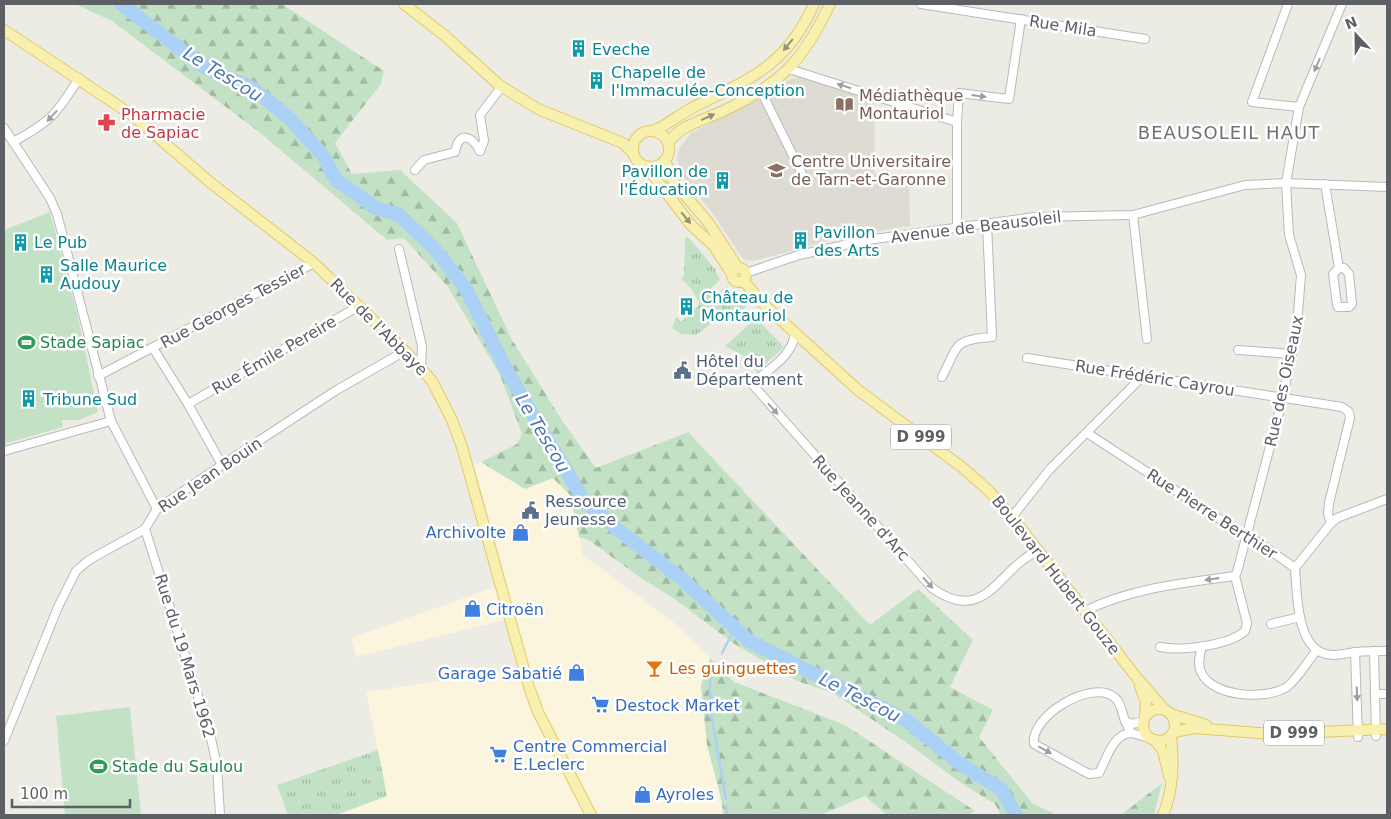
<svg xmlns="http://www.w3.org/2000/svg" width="1391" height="819" font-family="'DejaVu Sans',sans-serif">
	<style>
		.commercial { fill: #faf5dc }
		.education { fill: #dddbd2 }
		.grass { fill: url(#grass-tufts) }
		.forest { fill: url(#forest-firs) }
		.green { fill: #c3e2c5 }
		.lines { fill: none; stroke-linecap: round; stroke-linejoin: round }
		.stream { stroke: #abd1f7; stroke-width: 2.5 }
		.river { stroke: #abd1f7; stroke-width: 14 }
		.minor-casing { stroke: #b6b9bd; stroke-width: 10 }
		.major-casing { stroke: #e4c867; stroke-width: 12 }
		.minor { stroke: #fff; stroke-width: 8 }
		.major { stroke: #f7f0af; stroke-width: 10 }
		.oneway { fill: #92927e }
		.oneway2 { fill: #9d9fa1 }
		.labels { text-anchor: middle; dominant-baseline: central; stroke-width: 5; stroke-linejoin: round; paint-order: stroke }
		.shield { fill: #fff; stroke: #8d8f92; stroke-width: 1 }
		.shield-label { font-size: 15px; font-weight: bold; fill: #5c5f63 }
		.street-label { font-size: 16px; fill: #5c5f63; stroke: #fff }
		.culture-label { font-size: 16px; fill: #0d838f; stroke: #fff; text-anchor: start }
		.education-label { font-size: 16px; fill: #785e54; stroke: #fff; text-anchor: start }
		.health-label { font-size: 16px; fill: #be3a42; stroke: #fff; text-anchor: start }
		.leisure-label { font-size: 16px; fill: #27864d; stroke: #fff; text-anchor: start }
		.service-label { font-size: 16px; fill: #4e5e75; stroke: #fff; text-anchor: start }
		.shop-label { font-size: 16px; fill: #366cbe; stroke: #fff; text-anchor: start }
		.food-label { font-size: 16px; fill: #c56008; stroke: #fff; text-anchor: start }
		.water-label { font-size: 18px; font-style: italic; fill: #4d77b0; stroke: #fff }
		.neighbourhood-label { font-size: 18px; letter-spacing: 1px; fill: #6d7175; stroke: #fff }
	</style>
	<defs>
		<pattern id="grass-tufts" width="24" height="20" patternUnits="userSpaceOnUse" patternTransform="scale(1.25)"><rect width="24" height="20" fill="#c3e2c5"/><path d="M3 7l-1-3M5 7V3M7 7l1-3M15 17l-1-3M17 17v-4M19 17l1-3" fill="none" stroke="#a2baa4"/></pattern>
		<pattern id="forest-firs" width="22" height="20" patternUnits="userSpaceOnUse" patternTransform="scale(1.25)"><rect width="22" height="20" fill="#c3e2c5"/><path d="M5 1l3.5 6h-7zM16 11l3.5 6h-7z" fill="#a2baa4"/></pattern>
	</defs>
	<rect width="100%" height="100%" fill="#edece4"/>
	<polygon class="commercial" points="480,462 525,489 553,478 570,495 583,555 673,622 710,658 701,685 723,815 336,815 387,796 366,692 517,669 504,620 357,657 351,638 507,583 474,465"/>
	<polygon class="education" points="801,75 874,100 875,174 909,173 910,226 842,237 754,261 743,259 711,211 682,176 677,158 679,149 691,133 764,97 785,82"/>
	<g class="grass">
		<polygon points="685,238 689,238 715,269 720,280 710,289 716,295 727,286 746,307 739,313 725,313 696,335 680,334 672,328 676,317 681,322 688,316 690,318 695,314 693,311 700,304 692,290 681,278 684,276"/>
		<polygon points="756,318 784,347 757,372 742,355 725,346"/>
		<polygon points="378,750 387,796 336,815 288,815 277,785"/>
	</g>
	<g class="forest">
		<polygon points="124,4 282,4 384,71 381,84 335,143 352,174 400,170 457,223 511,338 561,419 596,468 688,432 870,625 918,589 973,640 950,687 993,710 979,737 1032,803 1057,815 1001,815 995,804 961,783 910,745 833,693 797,681 733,643 676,600 638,576 590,541 579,537 570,495 553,478 525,489 481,462 517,444 522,434 500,375 448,287 404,238 387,240 259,132 112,21"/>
		<polygon points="710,658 734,682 845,725 975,811 969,815 887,815 865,796 821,815 723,815 722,802 707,745 701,685"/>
		<polygon points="1162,783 1154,815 1121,815"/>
	</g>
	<g class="green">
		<polygon points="75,4 124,4 112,21"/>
		<polygon points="50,212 77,313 98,412 79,420 62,420 63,427 4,444 4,230"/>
		<polygon points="130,707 141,815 65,815 56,716"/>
	</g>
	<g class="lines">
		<g class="stream">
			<polyline points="722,653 735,628"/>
			<polyline points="716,665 710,678 710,707 726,799"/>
			<polyline points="726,805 727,815"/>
		</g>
		<polyline class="river" points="121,4 204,67 252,88 288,117 323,155 336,180 376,208 399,215 435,249 466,289 507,371 583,499 618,530 682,579 749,641 906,720 959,763 1001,789 1016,815"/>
		<defs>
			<g id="minor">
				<polyline points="921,4 1145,39"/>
				<polyline points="1288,4 1252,102 1299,107"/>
				<polyline points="789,69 957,122"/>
				<polyline points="761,91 803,176"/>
				<polyline points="4,128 50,198 57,214 111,421 157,509"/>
				<path d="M13,142C50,122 57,114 79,78"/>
				<polyline points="480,151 484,141 480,115 502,86"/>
				<path d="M415,170L424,160L455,152C459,131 471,135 480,151"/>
				<polyline points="1325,184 1339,268 1333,274 1337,305 1338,307 1349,307 1352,304 1349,274 1344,268 1339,268"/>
				<polyline points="1133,215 1147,339"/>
				<polyline points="957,227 957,122 959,93 1009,99 1021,19"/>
				<polyline points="399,249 422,346 421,367"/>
				<polyline points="746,273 799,255 867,240 1034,217 1133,215 1245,185 1286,183 1387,187"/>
				<path d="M795,332C794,355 769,369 754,382L753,385L932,588C986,627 999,567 1038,551"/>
				<polyline points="153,348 188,404 222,465"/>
				<polyline points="1238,350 1292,354"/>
				<polyline points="1027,358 1342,407 1349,412 1350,418 1329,503 1328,514 1331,523"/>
				<polyline points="98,376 314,263"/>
				<path d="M942,377C959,344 953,340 992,337L987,224"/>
				<polyline points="188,404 359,306"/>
				<path d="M1087,433L1241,533L1248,535L1295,568C1297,592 1296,647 1326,654C1336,657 1346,653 1356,652C1366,651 1377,651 1387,651"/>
				<polyline points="4,451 111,421"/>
				<polyline points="1012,517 1050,469 1143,376"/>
				<polyline points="145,529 210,734 217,766 220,815"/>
				<polyline points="1295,568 1331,523 1337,518 1387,499"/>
				<path d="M1085,611C1132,588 1183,583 1235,576L1237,572L1283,397L1297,326L1301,275L1289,235L1286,183L1299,107L1342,4"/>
				<polyline points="1271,624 1300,617"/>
				<path d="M1202,646C1200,654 1197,664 1201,672C1212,697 1264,700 1285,688C1295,683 1309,659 1317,650"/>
				<path d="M1160,647C1181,651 1228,646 1245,631L1247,623L1235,576"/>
				<polyline points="1374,651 1376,736"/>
				<polyline points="1355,652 1358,737"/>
				<polyline points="1376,694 1387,694"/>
				<path d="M1125,721C1122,713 1121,702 1114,697C1093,679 1030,715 1034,744L1089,774L1099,773C1107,758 1113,734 1131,733"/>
				<polyline points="1144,721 1132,724 1125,721 1131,733 1150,738"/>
				<polyline points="4,741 58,607 76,571 89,560 145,529 157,509 222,465 335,391 405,351"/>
			</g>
			<g id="major">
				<polyline points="404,4 444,35 499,85 538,109 623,143 633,153"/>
				<polyline points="4,30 132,115 211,183 314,263 405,351 432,381 452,420 462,447 529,687 538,712 591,815"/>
				<path d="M653,131C667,125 679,115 692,108C749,79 786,67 814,4"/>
				<circle cx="651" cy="149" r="18"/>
				<path d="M668,143C680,125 704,120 723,111C781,84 803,61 830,4"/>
				<polyline points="665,160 673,181 708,222 738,268"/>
				<polyline points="646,166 691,225 713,245 732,274"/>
				<circle cx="739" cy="275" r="7"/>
				<polyline points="744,281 760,301 858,390 963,468 989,491 1012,517 1137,678 1165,710"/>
				<polyline points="1140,686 1146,702 1145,717"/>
				<circle cx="1159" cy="725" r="16"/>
				<polyline points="1171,714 1206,725"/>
				<polyline points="1174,732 1194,728 1272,734 1387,729"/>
				<polyline points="1155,740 1163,751 1169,776"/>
				<path d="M1163,815C1174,790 1174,763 1171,736"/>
			</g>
		</defs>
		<use href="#minor" class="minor-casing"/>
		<use href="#major" class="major-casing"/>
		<use href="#minor" class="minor"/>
		<use href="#major" class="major"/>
	</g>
	<defs><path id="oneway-solid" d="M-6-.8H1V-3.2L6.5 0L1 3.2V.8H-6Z" transform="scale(1.25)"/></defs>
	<g class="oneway">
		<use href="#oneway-solid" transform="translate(788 45) rotate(129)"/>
		<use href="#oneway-solid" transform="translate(708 117) rotate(-24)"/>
		<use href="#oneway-solid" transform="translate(686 218) rotate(50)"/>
	</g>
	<g class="oneway2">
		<use href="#oneway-solid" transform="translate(1317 65) rotate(113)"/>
		<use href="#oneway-solid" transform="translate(844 86) rotate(-162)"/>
		<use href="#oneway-solid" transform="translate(979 96) rotate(7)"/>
		<use href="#oneway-solid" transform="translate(52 116) rotate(133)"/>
		<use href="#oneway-solid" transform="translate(773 409) rotate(48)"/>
		<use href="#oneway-solid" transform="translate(1212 579) rotate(172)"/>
		<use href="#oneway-solid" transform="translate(928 583) rotate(48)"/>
		<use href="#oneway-solid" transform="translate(1357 694) rotate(88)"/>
		<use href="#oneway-solid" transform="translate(1045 750) rotate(29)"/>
	</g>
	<defs>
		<symbol id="building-bare" viewBox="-9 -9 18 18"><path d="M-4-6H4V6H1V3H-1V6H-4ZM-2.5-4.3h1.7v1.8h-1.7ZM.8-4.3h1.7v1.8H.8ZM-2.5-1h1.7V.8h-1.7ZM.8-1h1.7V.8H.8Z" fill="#0f9aa8" stroke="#fff" stroke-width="2.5" paint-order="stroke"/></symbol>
		<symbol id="library-bare" viewBox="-9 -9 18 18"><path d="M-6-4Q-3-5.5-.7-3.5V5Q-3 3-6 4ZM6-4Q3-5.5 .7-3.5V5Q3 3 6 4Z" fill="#8d6e63" stroke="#fff" stroke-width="2.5" paint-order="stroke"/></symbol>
		<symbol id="pharmacy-bare" viewBox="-9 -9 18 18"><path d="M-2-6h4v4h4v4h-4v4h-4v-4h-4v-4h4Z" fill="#e0444e" stroke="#fff" stroke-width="2.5" paint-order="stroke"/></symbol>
		<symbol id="university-bare" viewBox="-9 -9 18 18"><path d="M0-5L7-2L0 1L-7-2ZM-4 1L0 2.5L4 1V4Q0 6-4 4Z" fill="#8d6e63" stroke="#fff" stroke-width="2.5" paint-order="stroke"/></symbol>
		<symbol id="stadium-bare" viewBox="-9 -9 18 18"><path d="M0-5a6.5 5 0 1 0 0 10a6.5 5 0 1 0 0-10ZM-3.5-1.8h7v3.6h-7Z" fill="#2e9e5b" stroke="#fff" stroke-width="2.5" paint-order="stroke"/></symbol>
		<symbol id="civic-bare" viewBox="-9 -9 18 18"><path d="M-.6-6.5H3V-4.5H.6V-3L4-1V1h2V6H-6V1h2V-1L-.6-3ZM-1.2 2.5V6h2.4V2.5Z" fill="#5c6f8a" stroke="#fff" stroke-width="2.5" paint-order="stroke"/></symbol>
		<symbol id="shop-bare" viewBox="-9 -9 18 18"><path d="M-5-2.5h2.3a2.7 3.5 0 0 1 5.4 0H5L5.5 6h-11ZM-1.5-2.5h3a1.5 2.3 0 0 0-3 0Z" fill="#3f7fe0" stroke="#fff" stroke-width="2.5" paint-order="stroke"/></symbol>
		<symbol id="bar-bare" viewBox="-9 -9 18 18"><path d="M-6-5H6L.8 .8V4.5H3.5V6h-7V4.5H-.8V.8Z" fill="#e8710a" stroke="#fff" stroke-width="2.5" paint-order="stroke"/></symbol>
		<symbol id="supermarket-bare" viewBox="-9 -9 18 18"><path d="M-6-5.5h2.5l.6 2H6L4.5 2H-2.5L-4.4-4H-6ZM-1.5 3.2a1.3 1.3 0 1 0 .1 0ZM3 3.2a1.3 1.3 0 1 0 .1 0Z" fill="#3f7fe0" stroke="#fff" stroke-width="2.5" paint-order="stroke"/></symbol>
	</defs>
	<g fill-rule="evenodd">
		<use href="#building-bare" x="566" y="36" width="25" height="25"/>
		<use href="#building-bare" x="584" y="68" width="25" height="25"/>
		<use href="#library-bare" x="832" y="92" width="25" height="25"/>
		<use href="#pharmacy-bare" x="94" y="110" width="25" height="25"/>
		<use href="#university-bare" x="764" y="158" width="25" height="25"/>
		<use href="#building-bare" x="710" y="168" width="25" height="25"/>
		<use href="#building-bare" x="788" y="228" width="25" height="25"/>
		<use href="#building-bare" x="8" y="230" width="25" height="25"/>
		<use href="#building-bare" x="34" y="262" width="25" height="25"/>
		<use href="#building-bare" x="674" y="294" width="25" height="25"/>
		<use href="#stadium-bare" x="14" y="330" width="25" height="25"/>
		<use href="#civic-bare" x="670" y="358" width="25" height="25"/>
		<use href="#building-bare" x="16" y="386" width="25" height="25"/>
		<use href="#civic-bare" x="518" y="498" width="25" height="25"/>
		<use href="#shop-bare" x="508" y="520" width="25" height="25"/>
		<use href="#shop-bare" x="460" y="596" width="25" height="25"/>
		<use href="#bar-bare" x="642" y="656" width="25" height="25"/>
		<use href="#shop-bare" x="564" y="660" width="25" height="25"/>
		<use href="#supermarket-bare" x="588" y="692" width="25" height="25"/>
		<use href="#supermarket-bare" x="486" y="742" width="25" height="25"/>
		<use href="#stadium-bare" x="86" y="754" width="25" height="25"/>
		<use href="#shop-bare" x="630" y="782" width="25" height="25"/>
	</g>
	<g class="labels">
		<g class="shield">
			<rect x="891" y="424.5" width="60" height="25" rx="4"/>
			<rect x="1264" y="720.5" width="60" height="25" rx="4"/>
		</g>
		<g class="shield-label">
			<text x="921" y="437">D 999</text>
			<text x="1294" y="733">D 999</text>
		</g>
		<g class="street-label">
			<text transform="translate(1063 26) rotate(9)">Rue Mila</text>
			<text transform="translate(976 227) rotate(-7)">Avenue de Beausoleil</text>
			<text transform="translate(233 306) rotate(-28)">Rue Georges Tessier</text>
			<text transform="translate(379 327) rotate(45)">Rue de l'Abbaye</text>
			<text transform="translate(274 355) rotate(-30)">Rue Émile Pereire</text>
			<text transform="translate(1155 378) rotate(9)">Rue Frédéric Cayrou</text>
			<text transform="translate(1284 381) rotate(-78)">Rue des Oiseaux</text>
			<text transform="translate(210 475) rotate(-34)">Rue Jean Bouin</text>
			<text transform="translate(861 508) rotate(48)">Rue Jeanne d'Arc</text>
			<text transform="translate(1212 514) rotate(33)">Rue Pierre Berthier</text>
			<text transform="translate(1056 575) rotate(52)">Boulevard Hubert Gouze</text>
			<text transform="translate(185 656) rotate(73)">Rue du 19 Mars 1962</text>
		</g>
		<g class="culture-label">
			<text x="592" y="49">Eveche</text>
			<text x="611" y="72">Chapelle de<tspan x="611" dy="18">l'Immaculée-Conception</tspan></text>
			<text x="708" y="171" text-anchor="end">Pavillon de<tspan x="708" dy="18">l'Éducation</tspan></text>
			<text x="814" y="232">Pavillon<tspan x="814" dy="18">des Arts</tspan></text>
			<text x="34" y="242">Le Pub</text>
			<text x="60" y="265">Salle Maurice<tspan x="60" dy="18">Audouy</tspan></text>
			<text x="701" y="297">Château de<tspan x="701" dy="18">Montauriol</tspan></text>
			<text x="43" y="399">Tribune Sud</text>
		</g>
		<g class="education-label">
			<text x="859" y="95">Médiathèque<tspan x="859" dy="18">Montauriol</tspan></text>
			<text x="791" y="161">Centre Universitaire<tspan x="791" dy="18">de Tarn-et-Garonne</tspan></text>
		</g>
		<g class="health-label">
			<text x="121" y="114">Pharmacie<tspan x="121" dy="18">de Sapiac</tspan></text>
		</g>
		<g class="leisure-label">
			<text x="40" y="342">Stade Sapiac</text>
			<text x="112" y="766">Stade du Saulou</text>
		</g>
		<g class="service-label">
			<text x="696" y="361">Hôtel du<tspan x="696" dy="18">Département</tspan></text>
			<text x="545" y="501">Ressource<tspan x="545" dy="18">Jeunesse</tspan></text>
		</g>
		<g class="shop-label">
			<text x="506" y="532" text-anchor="end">Archivolte</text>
			<text x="486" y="609">Citroën</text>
			<text x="562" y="673" text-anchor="end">Garage Sabatié</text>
			<text x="615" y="705">Destock Market</text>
			<text x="513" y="746">Centre Commercial<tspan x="513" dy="18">E.Leclerc</tspan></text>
			<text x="656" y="794">Ayroles</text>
		</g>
		<g class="food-label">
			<text x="669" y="668">Les guinguettes</text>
		</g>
		<g class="water-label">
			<text transform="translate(223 74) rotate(31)">Le Tescou</text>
			<text transform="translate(543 433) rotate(59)">Le Tescou</text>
			<text transform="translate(860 697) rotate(27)">Le Tescou</text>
		</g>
		<g class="neighbourhood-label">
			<text x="1229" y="132">BEAUSOLEIL HAUT</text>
		</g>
	</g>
	<rect width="1391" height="819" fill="none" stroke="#5c5f63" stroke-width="10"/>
	<g transform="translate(1356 35) rotate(338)" stroke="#ffffff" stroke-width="4" paint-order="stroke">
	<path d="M0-4L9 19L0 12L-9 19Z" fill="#5c5f63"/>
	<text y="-8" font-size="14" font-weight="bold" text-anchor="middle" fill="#5c5f63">N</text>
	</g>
	<path d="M12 799v8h118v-8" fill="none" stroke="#5c5f63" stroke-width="2.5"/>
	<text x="20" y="799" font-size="15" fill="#5c5f63" stroke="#ffffff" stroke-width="4" paint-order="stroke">100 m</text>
</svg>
